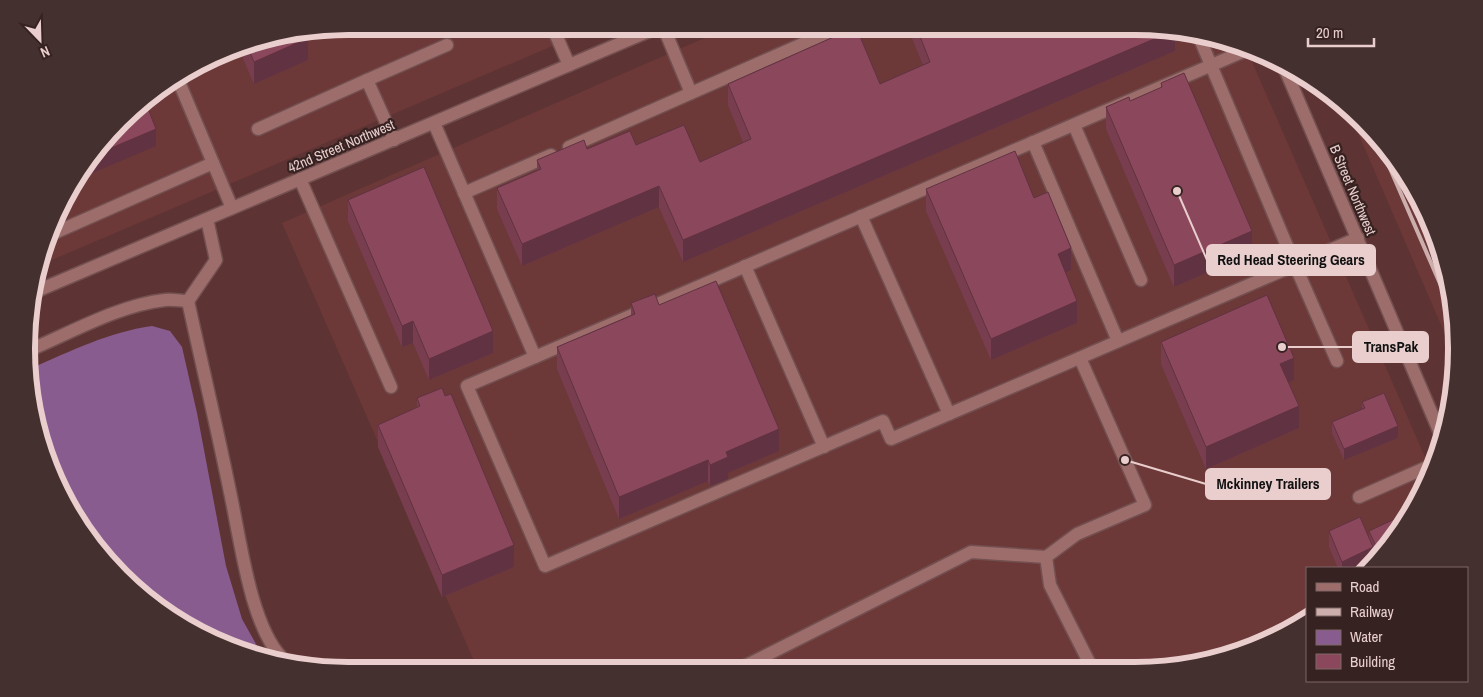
<svg xmlns="http://www.w3.org/2000/svg" width="1483" height="697" font-family="'Archivo Narrow',sans-serif">
	<style>
		.built { fill: #6c3938 }
		.water { fill: #895c90 }
		.lines { fill: none; stroke-linecap: round; stroke-linejoin: round }
		.minor-casing { stroke: #735050; stroke-width: 15 }
		.minor { stroke: #9d6d6b; stroke-width: 12 }
		.rail { stroke: #ccaead; stroke-width: 4 }
		.wall { fill: #783e50 }
		.shaded-wall { fill: #613241 }
		.building { fill: #8b485d; stroke: #613241 }
		.labels { text-anchor: middle; dominant-baseline: central; stroke-width: 4.5; stroke-linejoin: round; paint-order: stroke }
		.street-label { font-size: 14px; fill: #e9cecd; stroke: #362221 }
		.rim { fill: none; stroke: #e9cecd; stroke-width: 6 }
		.leader { fill: none; stroke: #e9cecd; stroke-width: 2 }
		.callout-dot { fill: #e9cecd; stroke: #362221; stroke-width: 2 }
		.callout { fill: #e9cecd; stroke: #e9cecd; stroke-width: 2 }
		.callout-label { font-size: 15px; text-anchor: middle; font-weight: bold; fill: #111 }
	</style>
	<rect width="100%" height="100%" fill="#5e3333"/>
	<g class="built">
		<polygon points="349,26 599,26 40,265 69,188 136,106 245,43"/>
		<polygon points="732,26 1135,26 1246,48 1432,473 1390,544 1367,568 1307,568 1307,618 1258,646 1177,668 478,670 282,223"/>
		<polygon points="1349,112 1362,120 1432,225 1457,348 1455,357"/>
	</g>
	<path class="water" d="M152,326L170,331L182,347L197,413L226,566L242,619L261,653L225,646L136,591L69,509L32,411V368C71,351 109,332 152,326Z"/>
	<g class="lines">
		<defs>
			<g id="minor">
				<polyline points="552,26 569,65"/>
				<polyline points="663,26 691,93"/>
				<polyline points="482,30 490,26"/>
				<polyline points="1200,39 1295,265 1337,361"/>
				<polyline points="1285,69 1440,433"/>
				<polyline points="367,80 447,45"/>
				<polyline points="179,82 232,208"/>
				<polyline points="434,123 535,357 1249,49"/>
				<polyline points="1074,125 1141,280"/>
				<polyline points="258,129 367,80 394,140"/>
				<polyline points="1033,142 1118,341"/>
				<polyline points="569,147 843,26"/>
				<polyline points="300,179 391,387"/>
				<polyline points="464,193 551,155"/>
				<polyline points="861,216 949,414"/>
				<path d="M207,219L216,260L188,301C202,365 217,428 230,492C240,537 250,625 282,658"/>
				<polyline points="52,234 213,163"/>
				<polyline points="745,266 824,447"/>
				<polyline points="32,293 661,26"/>
				<path d="M32,349C74,331 120,305 165,300C173,299 181,301 188,301"/>
				<polyline points="535,357 467,386 545,566 883,421 891,439 1358,238"/>
				<polyline points="1359,497 1434,464"/>
				<polyline points="1046,557 1050,585 1092,668"/>
				<polyline points="739,669 971,552 1046,557 1077,534 1145,505 1080,358"/>
			</g>
		</defs>
		<use href="#minor" class="minor-casing"/>
		<use href="#minor" class="minor"/>
		<polyline class="rail" points="1382,150 1448,302"/>
	</g>
	<g class="wall">
		<polygon points="907,26 1135,26 1175,34 1175,51 683,262 659,207 522,266 497,209 497,188 537,171 537,160 587,149 636,145 700,162 743,142 728,105 728,84 880,84 923,65"/>
		<polygon points="306,33 308,60 254,84 238,47 245,43 307,33"/>
		<polygon points="1161,83 1252,253 1174,287 1106,129 1106,107 1130,101 1161,88"/>
		<polygon points="926,189 1034,198 1071,270 1065,272 1077,323 991,360 926,211"/>
		<polygon points="348,200 493,353 429,380 413,343 402,347 348,221"/>
		<polygon points="631,303 659,305 779,451 728,473 728,479 710,486 708,481 619,519 557,369 557,347 631,315"/>
		<polygon points="1161,342 1294,380 1288,382 1299,428 1206,469 1161,364"/>
		<polygon points="417,398 514,567 442,597 378,447 378,425 417,408"/>
		<polygon points="1362,402 1398,438 1344,460 1332,433 1332,422 1362,409"/>
		<polygon points="1329,531 1369,538 1369,531 1390,544 1374,560 1373,557 1373,562 1371,564 1362,568 1338,568 1329,547"/>
	</g>
	<g class="shaded-wall">
		<polygon points="1168,33 1175,34 1175,51 683,262 683,240"/>
		<polygon points="308,38 308,60 254,84 254,62"/>
		<polygon points="156,129 156,146 76,180 97,154"/>
		<polygon points="659,186 659,207 522,266 522,244"/>
		<polygon points="1252,231 1252,253 1174,287 1174,265"/>
		<polygon points="1071,248 1071,270 1058,276 1058,254"/>
		<polygon points="1077,301 1077,323 991,360 991,339"/>
		<polygon points="413,321 413,343 402,347 402,326"/>
		<polygon points="493,331 493,353 429,380 429,359"/>
		<polygon points="1294,358 1294,380 1280,386 1280,364"/>
		<polygon points="1299,406 1299,428 1206,469 1206,447"/>
		<polygon points="1398,426 1398,438 1344,460 1344,449"/>
		<polygon points="779,429 779,451 728,473 728,479 710,486 710,465 726,452"/>
		<polygon points="708,460 708,481 619,519 619,497"/>
		<polygon points="514,545 514,567 442,597 442,575"/>
		<polygon points="1373,547 1373,562 1371,564 1362,568 1342,568 1342,562"/>
	</g>
	<g class="building">
		<polygon points="916,26 1135,26 1168,33 683,240 659,186 522,244 497,188 541,169 537,160 584,140 587,149 630,131 636,145 684,125 700,162 751,139 728,84 856,27 880,84 930,62"/>
		<polygon points="306,33 308,38 254,62 246,43"/>
		<polygon points="1184,73 1252,231 1174,265 1106,107 1129,97 1130,101 1162,87 1161,83"/>
		<polygon points="145,101 156,129 97,154 136,106"/>
		<polygon points="1015,151 1034,198 1048,192 1071,248 1058,254 1077,301 991,339 926,189"/>
		<polygon points="424,167 493,331 429,359 413,321 402,326 348,200"/>
		<polygon points="716,281 779,429 726,452 728,457 710,465 708,460 619,497 557,347 635,314 631,303 655,294 659,305"/>
		<polygon points="1267,295 1294,358 1280,364 1299,406 1206,447 1161,342"/>
		<polygon points="442,388 445,396 451,394 514,545 442,575 378,425 420,406 417,398"/>
		<polygon points="1384,393 1398,426 1344,449 1332,422 1365,408 1362,402"/>
		<polygon points="1401,516 1404,522 1390,544 1380,555 1369,531"/>
		<polygon points="1360,517 1373,547 1342,562 1329,531"/>
	</g>
	<g class="labels">
		<g class="street-label">
			<text transform="translate(341 146) rotate(-23)">42nd Street Northwest</text>
			<text transform="translate(1353 190) rotate(67)">B Street Northwest</text>
		</g>
	</g>
	<path d="M0 0H1483V697H0ZM348 35H1135A313 313 0 0 1 1448 348V349A313 313 0 0 1 1135 662H348A313 313 0 0 1 35 349V348A313 313 0 0 1 348 35Z" fill="#44302f" fill-rule="evenodd"/>
	<path class="rim" d="M348 35H1135A313 313 0 0 1 1448 348V349A313 313 0 0 1 1135 662H348A313 313 0 0 1 35 349V348A313 313 0 0 1 348 35Z"/>
	<path class="leader" d="M1177 191L1207 260M1282 347L1353 347M1125 460L1206 484"/>
	<g class="callout-dot">
		<circle cx="1177" cy="191" r="5"/>
		<circle cx="1282" cy="347" r="5"/>
		<circle cx="1125" cy="460" r="5"/>
	</g>
	<g class="callout">
		<rect x="1207" y="245" width="168" height="30" rx="5"/>
		<rect x="1353" y="332" width="75" height="30" rx="5"/>
		<rect x="1206" y="469" width="124" height="30" rx="5"/>
	</g>
	<g class="callout-label">
		<text x="1291" y="265">Red Head Steering Gears</text>
		<text x="1391" y="352">TransPak</text>
		<text x="1268" y="489">Mckinney Trailers</text>
	</g>
	<rect x="1306" y="567" width="162" height="115" fill="#362221" stroke="#7e6766"/>
	<rect x="1316" y="583" width="25" height="8" fill="#9d6d6b" stroke="#7e6766"/>
	<text x="1350" y="592" font-size="15" fill="#e9cecd">Road</text>
	<rect x="1316" y="608" width="25" height="8" fill="#ccaead" stroke="#7e6766"/>
	<text x="1350" y="617" font-size="15" fill="#e9cecd">Railway</text>
	<rect x="1316" y="630" width="25" height="15" fill="#895c90" stroke="#7e6766"/>
	<text x="1350" y="642" font-size="15" fill="#e9cecd">Water</text>
	<rect x="1316" y="654" width="25" height="15" fill="#8b485d" stroke="#7e6766"/>
	<text x="1350" y="667" font-size="15" fill="#e9cecd">Building</text>
	<g transform="translate(40 40) rotate(157)" stroke="#362221" stroke-width="4" paint-order="stroke">
	<path d="M0-4L9 19L0 12L-9 19Z" fill="#e9cecd"/>
	<text y="-8" font-size="14" font-weight="bold" text-anchor="middle" fill="#e9cecd">N</text>
	</g>
	<path d="M1308 38v8h66v-8" fill="none" stroke="#e9cecd" stroke-width="2.5"/>
	<text x="1316" y="38" font-size="15" fill="#e9cecd" stroke="#362221" stroke-width="4" paint-order="stroke">20 m</text>
</svg>
